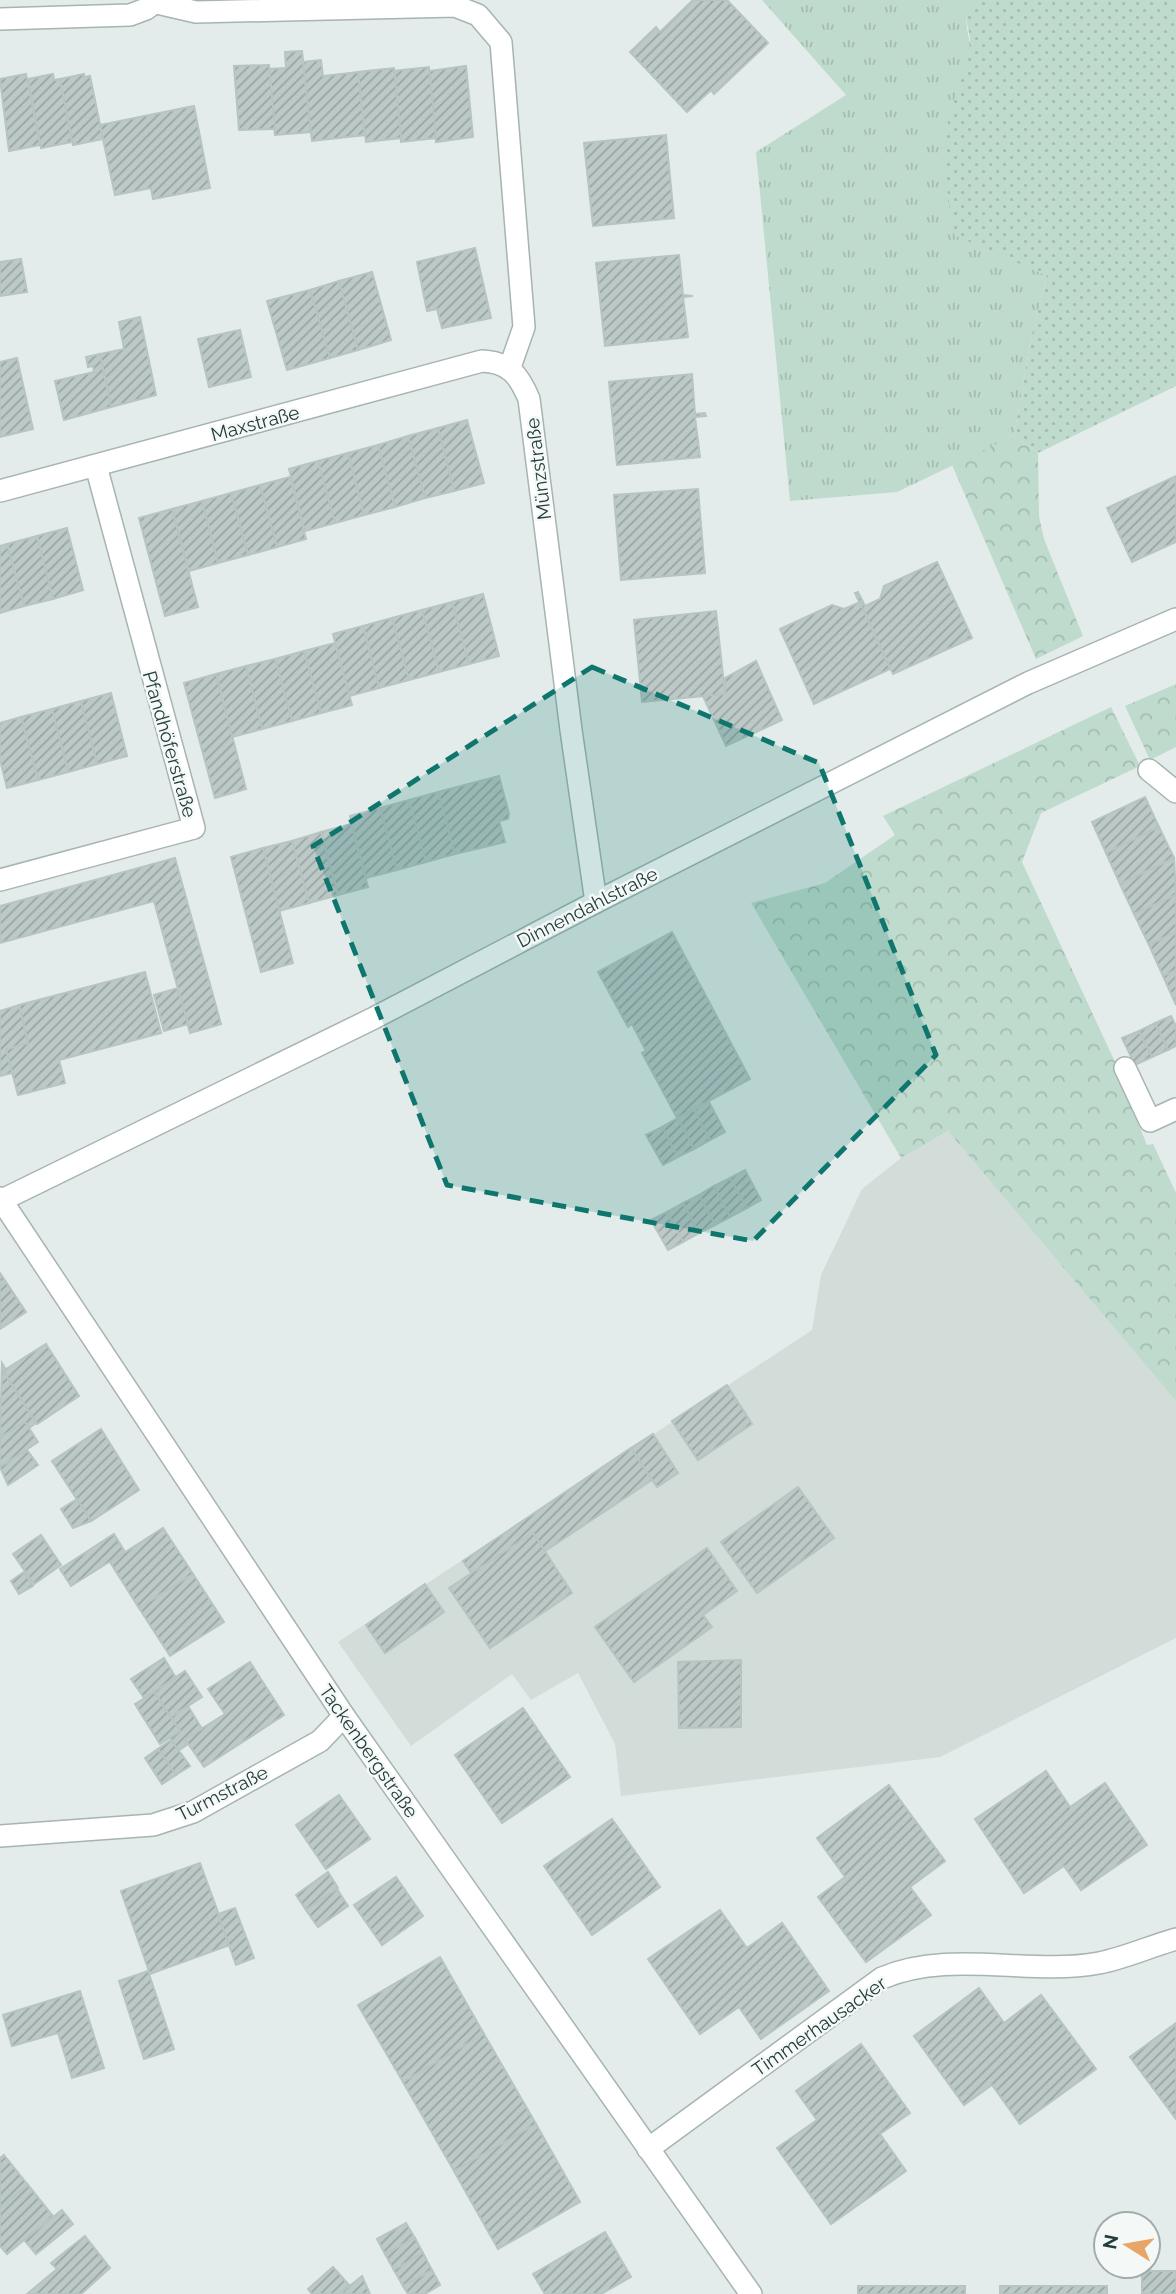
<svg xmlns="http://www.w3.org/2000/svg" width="1176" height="2294" font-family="Raleway,sans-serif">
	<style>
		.built { fill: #d2dcd9 }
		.grass { fill: url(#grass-tufts) }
		.forest { fill: url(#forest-crowns) }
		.garden { fill: url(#garden-dots) }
		.building { fill: url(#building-hatch); stroke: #b6c5c2; stroke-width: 2 }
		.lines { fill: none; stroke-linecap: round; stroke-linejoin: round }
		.street-casing { stroke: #a6b4b2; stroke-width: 24 }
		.street { stroke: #fff; stroke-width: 21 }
		.marked { fill: #0f766e; fill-opacity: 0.2; stroke: #0f766e; stroke-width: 5; stroke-dasharray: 14 9; stroke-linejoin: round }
		.labels { text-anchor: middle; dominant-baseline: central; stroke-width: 5; stroke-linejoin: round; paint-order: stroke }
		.street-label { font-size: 19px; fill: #243c3b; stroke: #f4f9f7 }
	</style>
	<defs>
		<pattern id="grass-tufts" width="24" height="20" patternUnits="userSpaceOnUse" patternTransform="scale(1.75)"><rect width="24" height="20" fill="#bedbcd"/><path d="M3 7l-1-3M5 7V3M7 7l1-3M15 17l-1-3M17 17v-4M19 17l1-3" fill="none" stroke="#a3bdb1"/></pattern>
		<pattern id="forest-crowns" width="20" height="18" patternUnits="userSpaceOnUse" patternTransform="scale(1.75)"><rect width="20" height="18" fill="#bedbcd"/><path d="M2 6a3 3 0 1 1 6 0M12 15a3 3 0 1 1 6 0" fill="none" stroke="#a3bdb1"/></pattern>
		<pattern id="garden-dots" width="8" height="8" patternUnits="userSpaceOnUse" patternTransform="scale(1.75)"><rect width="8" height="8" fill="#bedbcd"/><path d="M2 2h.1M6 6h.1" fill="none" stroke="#a3bdb1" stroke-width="1.8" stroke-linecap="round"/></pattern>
		<pattern id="building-hatch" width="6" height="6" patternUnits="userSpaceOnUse" patternTransform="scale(1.75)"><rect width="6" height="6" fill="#bcc9c7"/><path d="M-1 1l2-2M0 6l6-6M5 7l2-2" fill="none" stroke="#99a4a3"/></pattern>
	</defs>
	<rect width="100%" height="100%" fill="#e3ecea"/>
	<polygon class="built" points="948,1131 1176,1401 1176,1638 940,1757 621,1796 615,1744 578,1673 531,1700 512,1674 411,1746 338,1642 812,1330 821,1275 862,1189 901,1158"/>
	<path class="grass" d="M762,0H975C961,12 967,27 970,44L1047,276L1031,338L1014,436L897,492L790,501L756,152L846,95Z"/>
	<g class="forest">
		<polygon points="1014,436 1038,453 1039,516 1044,539 1083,636 1036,659 952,465"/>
		<polygon points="1176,684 1176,747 1150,760 1125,706"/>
		<polygon points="1111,707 1140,766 1041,813 1022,862 1130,1094 1127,1097 1147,1145 1153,1144 1176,1193 1176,1401 948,1131 901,1158 751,903 825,883 895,835 883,816"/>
	</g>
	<path class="garden" d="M975,0H1176V386L1038,453L1014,436L1031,338L1047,276L954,235C948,198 941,159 948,122C952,96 969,70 970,44C971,26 958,14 975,0Z"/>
	<g class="building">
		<polygon points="693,0 727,0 768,43 714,94 711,90 687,112 630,52 656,27 660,32"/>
		<polygon points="302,51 311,132 275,135 269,69 286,68 285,52"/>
		<polygon points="321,60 323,76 358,72 365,135 312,141 303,62"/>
		<polygon points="269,65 275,129 239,130 234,66"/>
		<polygon points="466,66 473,137 436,142 429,71"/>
		<polygon points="429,67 436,138 401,142 394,71"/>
		<polygon points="394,68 401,138 366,142 358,72"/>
		<polygon points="26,74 40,145 9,151 0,79"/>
		<polygon points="53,74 54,80 60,79 72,142 41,148 28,79"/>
		<polygon points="84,74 84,77 90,76 103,139 73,145 60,79"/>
		<polygon points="194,106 210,188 153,199 151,188 115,195 100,125"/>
		<polygon points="666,135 674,218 593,226 584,143"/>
		<polygon points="475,248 491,318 442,328 437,309 427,311 417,262"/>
		<polygon points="679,255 683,295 693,296 683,297 688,337 605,346 596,263"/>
		<polygon points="21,259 27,292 0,296 0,262"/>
		<polygon points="372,272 391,340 358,350 339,281"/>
		<polygon points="339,281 358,350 330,358 310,290"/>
		<polygon points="310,290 330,358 287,370 267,301"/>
		<polygon points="140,317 156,395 111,407 100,354 124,349 119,322"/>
		<polygon points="240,330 251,377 209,387 198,339"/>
		<polygon points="100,354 111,407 64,420 55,381 94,372 93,366 88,367 86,357"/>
		<polygon points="17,358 33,429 0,437 0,362"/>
		<polygon points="692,374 695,414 705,413 706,416 695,417 700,457 617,465 609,382"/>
		<polygon points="467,420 484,483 454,491 438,428"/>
		<polygon points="438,428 454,491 425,498 408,436"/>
		<polygon points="408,436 425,498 395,507 378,445"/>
		<polygon points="378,445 395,507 364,515 348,453"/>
		<polygon points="348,453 364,515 335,523 318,461"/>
		<polygon points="318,461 335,523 305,531 289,469"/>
		<polygon points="1176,476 1176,542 1132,562 1107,508"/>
		<polygon points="290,477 306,539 277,547 260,485"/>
		<polygon points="260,485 277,547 248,555 231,493"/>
		<polygon points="698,489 705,573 621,580 614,495"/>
		<polygon points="231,493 248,555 218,563 202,501"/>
		<polygon points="202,501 218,563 189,571 172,509"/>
		<polygon points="172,509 198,607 165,616 139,518"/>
		<polygon points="67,528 83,590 53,599 37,536"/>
		<polygon points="37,536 53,599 24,606 7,544"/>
		<polygon points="7,544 24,606 0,613 0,546"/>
		<polygon points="937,562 972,638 893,674 855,593 858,592 865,606 880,599 884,586"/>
		<polygon points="483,594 499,656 469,664 452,602"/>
		<polygon points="452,602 469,664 439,672 422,610"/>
		<polygon points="860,602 890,669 814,704 780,629 832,605 844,609"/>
		<polygon points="422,610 439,672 409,680 392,618"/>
		<polygon points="716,611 725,694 642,702 634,620"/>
		<polygon points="392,618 409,680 379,688 363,626"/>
		<polygon points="363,626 379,688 349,696 333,634"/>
		<polygon points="335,643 352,705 321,713 304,651"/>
		<polygon points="304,651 321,713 292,721 275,659"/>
		<polygon points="275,659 292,721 262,729 246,666"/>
		<polygon points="756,661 782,720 726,746 703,696 725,694 725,678"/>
		<polygon points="246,666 262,729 232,737 216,674"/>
		<polygon points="216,674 246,789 215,798 184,683"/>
		<polygon points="111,693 127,756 97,764 81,701"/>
		<polygon points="81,701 97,764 68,772 52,709"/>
		<polygon points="52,709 68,772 38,780 21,717"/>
		<polygon points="21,717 38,780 7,788 0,760 0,723"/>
		<polygon points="499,776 509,814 508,819 499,821 505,842 455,854 438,792"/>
		<polygon points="438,792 455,854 426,862 409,800"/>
		<polygon points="1145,797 1159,827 1106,853 1092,822"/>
		<polygon points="409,800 426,862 397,870 380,808"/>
		<polygon points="380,808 397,870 366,878 350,816"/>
		<polygon points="351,824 368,887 338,895 321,832"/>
		<polygon points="1159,827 1174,858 1120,884 1106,853"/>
		<polygon points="321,832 338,895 309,903 292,841"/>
		<polygon points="292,841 309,903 279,911 263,848"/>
		<polygon points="263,848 293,963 261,972 231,857"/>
		<polygon points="175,858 221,1024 190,1033 154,901 0,943 0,906"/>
		<polygon points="1174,858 1176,895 1134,914 1120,884"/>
		<polygon points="1176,895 1176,932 1149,945 1134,914"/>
		<polygon points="672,932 750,1079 677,1118 642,1053 646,1051 632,1024 628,1027 598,972"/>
		<polygon points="1176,932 1176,970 1163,976 1149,945"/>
		<polygon points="1176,970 1176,1005 1163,976"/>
		<polygon points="145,972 161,1033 59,1060 65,1083 18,1095 6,1049 28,1043 19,1005"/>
		<polygon points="178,988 188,1024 164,1031 154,995"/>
		<polygon points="19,1005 28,1043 6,1049 12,1073 0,1076 0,1011"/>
		<polygon points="1171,1016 1176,1026 1176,1046 1168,1050 1155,1023"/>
		<polygon points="1155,1023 1168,1050 1152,1057 1139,1031"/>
		<polygon points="1139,1031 1152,1057 1135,1065 1122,1038"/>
		<polygon points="709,1102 725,1132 710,1140 694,1110"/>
		<polygon points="694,1110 710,1140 694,1149 678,1118"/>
		<polygon points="678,1118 694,1149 678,1157 662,1127"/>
		<polygon points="662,1127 678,1157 663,1165 646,1135"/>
		<polygon points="745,1170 761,1200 747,1208 730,1178"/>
		<polygon points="730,1178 747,1208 730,1217 714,1186"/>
		<polygon points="714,1186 730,1217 715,1225 699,1195"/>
		<polygon points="699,1195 715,1225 699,1233 683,1203"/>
		<polygon points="683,1203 699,1233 683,1242 667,1212"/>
		<polygon points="667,1212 683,1242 668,1250 651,1220"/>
		<polygon points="0,1273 26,1312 0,1329"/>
		<polygon points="46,1344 79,1396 37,1424 3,1371"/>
		<polygon points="2,1363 6,1370 3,1371 36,1423 29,1428 25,1422 0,1438"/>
		<polygon points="727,1385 752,1424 698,1460 672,1421"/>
		<polygon points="25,1422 38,1442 0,1467 0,1438"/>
		<polygon points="101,1429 139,1490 91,1521 52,1461"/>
		<polygon points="653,1434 678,1473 657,1487 631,1448"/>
		<polygon points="631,1448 652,1480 545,1551 533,1533 472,1574 463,1561"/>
		<polygon points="27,1450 38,1465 8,1485 0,1467"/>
		<polygon points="798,1487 834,1538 757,1593 721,1542"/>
		<polygon points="77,1499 91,1521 73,1528 61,1509"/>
		<polygon points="163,1528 193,1574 139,1608 110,1562"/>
		<polygon points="533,1533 572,1593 490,1648 449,1588"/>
		<polygon points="114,1534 125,1552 71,1586 60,1569"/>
		<polygon points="41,1535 61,1565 34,1584 13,1554"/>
		<polygon points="707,1548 737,1591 703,1615 712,1627 634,1682 595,1627"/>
		<polygon points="24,1572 33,1586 19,1594 11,1581"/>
		<polygon points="193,1574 224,1622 170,1656 139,1608"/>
		<polygon points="425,1584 444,1612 385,1653 366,1625"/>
		<polygon points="164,1658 176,1678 144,1698 131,1679"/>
		<polygon points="741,1660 741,1727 679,1728 678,1662"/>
		<polygon points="250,1662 284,1715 204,1767 185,1739 225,1714 208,1689"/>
		<polygon points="185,1671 202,1697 171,1717 154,1692"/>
		<polygon points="154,1692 180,1731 160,1744 135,1704"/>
		<polygon points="188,1706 202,1729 185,1739 188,1744 178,1751 170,1738 180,1731 171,1717"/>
		<polygon points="523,1708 570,1777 502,1823 455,1755"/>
		<polygon points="171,1740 190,1766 176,1775 158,1749"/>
		<polygon points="158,1749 176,1775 162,1784 145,1758"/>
		<polygon points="1046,1771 1070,1807 1105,1783 1147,1845 1081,1890 1064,1866 1024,1893 975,1819"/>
		<polygon points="889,1785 945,1861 910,1887 931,1915 866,1962 818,1897 845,1877 817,1838"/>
		<polygon points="339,1795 370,1839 326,1869 296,1825"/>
		<polygon points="612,1819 660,1887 592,1935 544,1866"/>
		<polygon points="200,1863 230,1945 150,1974 121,1891"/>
		<polygon points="328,1872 338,1888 306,1910 296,1895"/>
		<polygon points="396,1877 423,1916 382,1945 354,1905"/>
		<polygon points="337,1889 348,1906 318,1927 306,1910"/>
		<polygon points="235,1908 254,1958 236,1965 218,1914"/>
		<polygon points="720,1910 747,1948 782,1923 829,1991 761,2039 739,2007 700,2034 648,1959"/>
		<polygon points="440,1957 484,2034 403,2082 358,2005"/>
		<polygon points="148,1971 174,2049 144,2059 119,1981"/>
		<polygon points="979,1988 1004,2023 1041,1995 1096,2069 1020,2124 992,2085 964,2105 914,2036"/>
		<polygon points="80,1991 104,2068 72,2078 58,2033 12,2046 3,2015"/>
		<polygon points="1176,2023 1176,2119 1130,2057"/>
		<polygon points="484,2034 536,2124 454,2171 403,2082"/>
		<polygon points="861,2044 910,2113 880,2134 906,2171 831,2224 777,2148 817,2120 796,2091"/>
		<polygon points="536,2124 580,2202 498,2249 454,2171"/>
		<polygon points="4,2155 28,2185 0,2208 0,2158"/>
		<polygon points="28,2185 53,2216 7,2254 0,2246 0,2208"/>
		<polygon points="62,2210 73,2224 36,2254 24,2240"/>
		<polygon points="406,2223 415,2238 385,2254 377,2239"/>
		<polygon points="605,2232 631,2277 601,2294 545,2294 533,2274"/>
		<polygon points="85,2236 110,2268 81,2294 27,2294 57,2269 51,2263"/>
		<polygon points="415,2238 423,2253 394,2270 385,2254"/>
		<polygon points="423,2253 432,2270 403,2286 394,2270"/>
		<polygon points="333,2267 349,2285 340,2294 312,2294 308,2289"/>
		<polygon points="432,2270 440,2285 425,2294 408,2294 403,2286"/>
		<rect x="1142" y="2271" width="34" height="23"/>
		<polygon points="362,2276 370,2294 344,2294 342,2292"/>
		<rect x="858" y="2286" width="107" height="8"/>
		<rect x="1000" y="2286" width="107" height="8"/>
	</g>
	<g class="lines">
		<defs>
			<g id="street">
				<polyline points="157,3 196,12 455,6 478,15 501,42 524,327 510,367"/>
				<polyline points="0,19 130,15 146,9 158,0"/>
				<path d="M0,491L482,361C509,362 519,375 529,399L571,730L596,902"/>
				<polyline points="1149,770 1176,792"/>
				<polyline points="0,880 194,828 96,466"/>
				<polyline points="1125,1068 1150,1121 1176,1109"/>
				<polyline points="0,1198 344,1716 751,2294"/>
				<polyline points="0,1201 374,1018 596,902 1028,683 1176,619"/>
				<polyline points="0,1836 153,1825 193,1812 320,1741 344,1716"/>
				<path d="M648,2149L882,1978C951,1949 1028,1976 1099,1963C1125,1958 1151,1946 1176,1939"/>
			</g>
		</defs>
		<use href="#street" class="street-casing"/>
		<use href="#street" class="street"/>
	</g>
	<path class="marked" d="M592,667L819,763L936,1055L753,1241L447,1185L313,846Z"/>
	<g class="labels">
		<g class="street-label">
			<text transform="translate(255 423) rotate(-15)">Maxstraße</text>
			<text transform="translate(538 469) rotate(-97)">Münzstraße</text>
			<text transform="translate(170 744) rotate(74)">Pfandhöferstraße</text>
			<text transform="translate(587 907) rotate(-27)">Dinnendahlstraße</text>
			<text transform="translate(369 1751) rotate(55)">Tackenbergstraße</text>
			<text transform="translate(222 1793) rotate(-27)">Turmstraße</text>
			<text transform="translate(819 2026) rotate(-35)">Timmerhausacker</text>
		</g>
	</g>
	<g transform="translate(1127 2245) rotate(281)"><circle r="33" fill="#f4f9f7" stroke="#a1adac" stroke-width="2"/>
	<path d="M0-5L12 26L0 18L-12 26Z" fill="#e7a566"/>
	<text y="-10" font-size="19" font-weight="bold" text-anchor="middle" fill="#243c3b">N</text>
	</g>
</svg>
